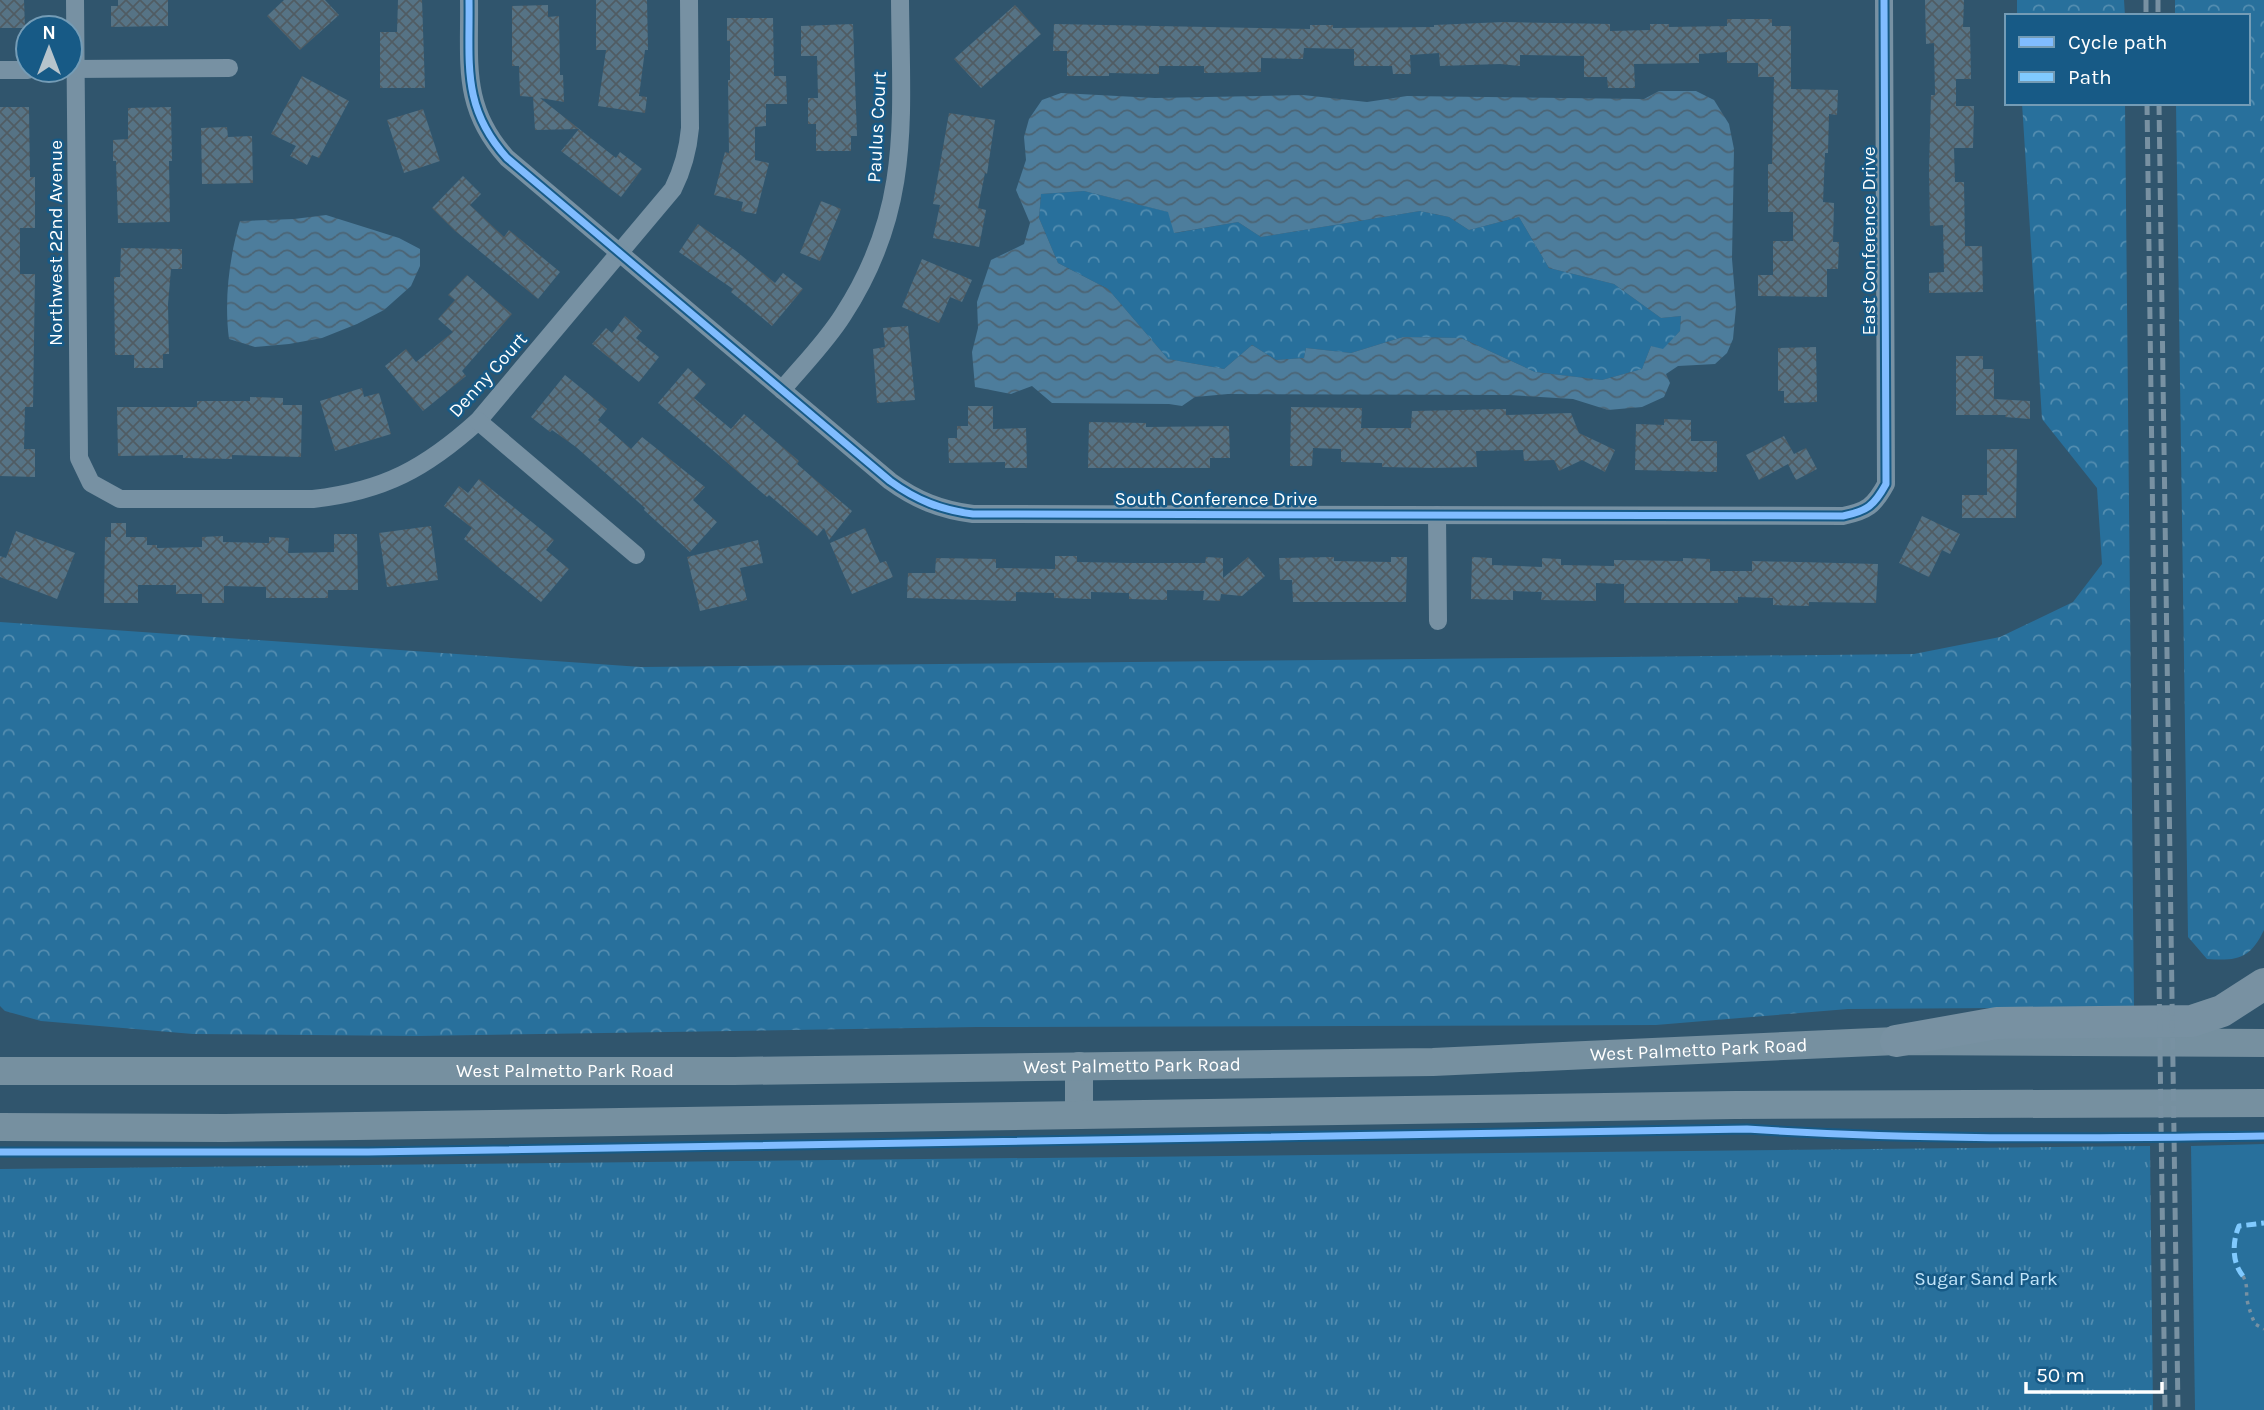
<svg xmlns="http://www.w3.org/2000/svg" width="2264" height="1410" font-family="Karla,sans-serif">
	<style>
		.green { fill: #28709c }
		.forest { fill: url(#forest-crowns) }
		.park { fill: url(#park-tufts) }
		.water { fill: url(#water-waves); fill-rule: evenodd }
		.building { fill: url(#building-cross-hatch) }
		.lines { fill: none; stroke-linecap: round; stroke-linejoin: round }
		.path { stroke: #7791a3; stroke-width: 3.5; stroke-dasharray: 3.5 5; stroke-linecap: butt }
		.street { stroke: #7791a3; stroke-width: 18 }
		.primary { stroke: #7690a0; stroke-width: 28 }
		.highway { stroke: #7891a2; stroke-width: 32 }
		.rail { stroke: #7891a2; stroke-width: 5; stroke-dasharray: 12 5; stroke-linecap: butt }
		.quiet { stroke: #80caff; stroke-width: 5; stroke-dasharray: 10 5; stroke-linecap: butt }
		.cycleway-casing { stroke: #175a86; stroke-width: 11 }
		.cycleway { stroke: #80bcff; stroke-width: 7 }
		.labels { text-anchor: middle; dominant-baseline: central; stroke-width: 5; stroke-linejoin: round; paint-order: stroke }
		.street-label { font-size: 19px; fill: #fff; stroke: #175a86 }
		.park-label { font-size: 19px; fill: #c3e5fa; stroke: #175a86 }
	</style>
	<defs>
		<pattern id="forest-crowns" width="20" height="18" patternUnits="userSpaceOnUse" patternTransform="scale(1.75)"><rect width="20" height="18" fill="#28709c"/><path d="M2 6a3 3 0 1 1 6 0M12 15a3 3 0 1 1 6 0" fill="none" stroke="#538db0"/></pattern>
		<pattern id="park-tufts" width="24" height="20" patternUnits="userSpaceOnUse" patternTransform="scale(1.75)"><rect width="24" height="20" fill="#28709c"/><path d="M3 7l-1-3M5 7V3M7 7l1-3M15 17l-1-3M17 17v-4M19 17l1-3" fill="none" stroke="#538db0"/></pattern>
		<pattern id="water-waves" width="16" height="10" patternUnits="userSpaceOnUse" patternTransform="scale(1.75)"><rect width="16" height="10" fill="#4d7d9c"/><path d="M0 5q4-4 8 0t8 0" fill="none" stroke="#4c6474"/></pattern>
		<pattern id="building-cross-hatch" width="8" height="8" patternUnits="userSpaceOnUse" patternTransform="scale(1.75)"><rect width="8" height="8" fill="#567385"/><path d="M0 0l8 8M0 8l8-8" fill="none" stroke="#505c63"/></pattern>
	</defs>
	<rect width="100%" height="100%" fill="#30556d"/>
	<polygon class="green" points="2264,1144 2264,1410 2195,1410 2191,1146"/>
	<g class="forest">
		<polygon points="2017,0 2124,0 2125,16 2017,16"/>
		<path d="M2175,0H2264V930C2250,959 2238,961 2207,959L2188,937L2176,103H2248V16H2175Z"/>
		<polygon points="2022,103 2125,103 2134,1007 1848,1009 1656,1025 976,1027 417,1036 193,1034 41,1021 5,1011 0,1006 0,622 641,667 1914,654 2000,637 2073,602 2102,564 2097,488 2042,419"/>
		<polygon points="1084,191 1169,212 1175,233 1238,222 1261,237 1420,211 1449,217 1469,230 1519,217 1549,268 1614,284 1661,318 1681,316 1680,331 1663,350 1651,346 1642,369 1602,380 1535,372 1461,338 1403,337 1351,353 1306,348 1304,358 1276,360 1252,345 1224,369 1168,359 1108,289 1058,263 1039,218 1041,194"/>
	</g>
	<polygon class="park" points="2150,1146 2153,1410 0,1410 0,1169"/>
	<g class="water">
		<path d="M1659,91H1696L1714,100L1729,124L1734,149L1732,259L1736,307L1733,339L1727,353L1715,364L1678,366L1666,374L1670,383L1664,397L1642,407L1608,410L1573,399L1510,395L1228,394L1195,397L1182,406L1169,404L1052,403L1032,386L1011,394L975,387L972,352L978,328L977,302L991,260L1024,244L1030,223L1016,190L1026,160L1024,137L1029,119L1042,100L1061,93L1155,98L1303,95L1367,102L1407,96L1644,99ZM1084,191L1168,212L1174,233L1238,222L1261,237L1420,211L1449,217L1469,230L1519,217L1549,268L1614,284L1661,318L1681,316L1680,331L1663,349L1651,346L1642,369L1602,380L1535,372L1461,338L1403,337L1351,353L1306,348L1304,358L1276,360L1252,345L1224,369L1168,359L1108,289L1058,263L1039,218L1041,194Z"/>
		<path d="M326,215L399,238L420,249V266L411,286L384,310L357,324L322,338L289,344L255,347L229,339C224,301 229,258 240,221L294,219Z"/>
	</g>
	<g class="building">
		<polygon points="0,0 24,0 25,28 0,28"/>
		<polygon points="118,0 168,0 168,26 111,27 111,6 118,6"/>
		<polygon points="284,0 325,0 339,15 300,50 267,16"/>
		<polygon points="398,0 422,0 425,88 380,88 380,32 397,32"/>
		<polygon points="596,0 647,0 648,50 645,50 639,96 647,97 645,113 598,106 606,50 596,50"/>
		<polygon points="1925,0 1964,0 1963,27 1970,27 1971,79 1956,79 1956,106 1974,106 1973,148 1954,148 1955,182 1964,182 1965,246 1982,246 1983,292 1929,293 1929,273 1944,272 1943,225 1930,226 1929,170 1931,95 1935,95 1934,43 1926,44"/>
		<polygon points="548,5 548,17 559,16 560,75 563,75 564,102 540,98 616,158 620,152 642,169 621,197 561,151 579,129 535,130 533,97 520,96 519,66 512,66 512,6"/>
		<polygon points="1015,5 1041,34 981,88 954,59"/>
		<polygon points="727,18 773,18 774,76 786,76 787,104 766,104 766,126 755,127 755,160 769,163 756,214 741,211 743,202 714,195 725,152 729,153 728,80 730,80 730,41 727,41"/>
		<polygon points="1727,19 1772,19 1772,26 1791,26 1791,89 1838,90 1837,115 1829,114 1828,153 1825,153 1823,202 1834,203 1833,242 1839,242 1838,269 1827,269 1827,297 1758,296 1758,275 1773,275 1773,241 1793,241 1793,212 1768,212 1768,164 1772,164 1774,77 1758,77 1758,63 1727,63 1727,52 1699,54 1699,63 1634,64 1635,88 1608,88 1607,77 1584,77 1584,56 1520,55 1520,66 1500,64 1440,66 1439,53 1410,55 1411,74 1393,74 1392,66 1354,66 1354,49 1304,48 1303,59 1261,58 1261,72 1204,73 1204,66 1159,66 1159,74 1109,73 1109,76 1067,76 1067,51 1053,51 1054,24 1310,29 1310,25 1333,25 1333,28 1434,27 1434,25 1504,22 1610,24 1610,31 1650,30 1650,24 1669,24 1669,27 1727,26"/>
		<polygon points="853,24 857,136 851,136 851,151 816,151 816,124 808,124 808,98 818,98 817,56 801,56 801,26"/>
		<polygon points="302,76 349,101 319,158 312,155 307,165 290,156 296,146 271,134"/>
		<polygon points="0,107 29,107 30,177 35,177 35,228 20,228 20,274 35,274 33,407 25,407 24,449 35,449 35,477 0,476"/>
		<polygon points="171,107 172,161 169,161 170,222 118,223 116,161 113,161 113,140 128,139 128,108"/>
		<polygon points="423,109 440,161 404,173 387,120"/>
		<polygon points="949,113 995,120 987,174 985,173 978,208 986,210 979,247 933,238 940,205 933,204"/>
		<polygon points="227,127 228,137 252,136 253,183 202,184 201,128"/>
		<polygon points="463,176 481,194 470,205 504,237 509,230 560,272 538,299 454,230 432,208"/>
		<polygon points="821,201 841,209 820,261 800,253"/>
		<polygon points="698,224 736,251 775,283 783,273 803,289 772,326 731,292 733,289 679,252"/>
		<polygon points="121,248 182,249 182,269 171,269 168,304 169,354 163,354 163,368 134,368 134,355 115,355 114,277 120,277"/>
		<polygon points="922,259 972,280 962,302 950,297 939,323 902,307"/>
		<polygon points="467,275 512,314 462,371 466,376 423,411 385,366 406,349 416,362 453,332 438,319 455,300 448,295"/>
		<polygon points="625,316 642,331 636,338 659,357 639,382 592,344 606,328 612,333"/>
		<polygon points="908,326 915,400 877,403 873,349 885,347 883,328"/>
		<polygon points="1816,347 1817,402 1784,403 1784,391 1778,391 1778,348"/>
		<polygon points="1956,356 1983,356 1983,369 1994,369 1994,399 2030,401 2030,419 2005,417 2006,415 1956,415"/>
		<polygon points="688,368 706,384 694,398 731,429 744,414 799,461 797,464 852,511 829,540 824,528 817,536 769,495 767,497 658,403"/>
		<polygon points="565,375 607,409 598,420 631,449 642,437 705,487 693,500 717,522 690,552 644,510 645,508 576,447 552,430 550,432 531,417"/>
		<polygon points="362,388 364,397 379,393 391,434 335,451 320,401"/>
		<polygon points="250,397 283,398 283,405 302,405 301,457 232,455 232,459 183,458 183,455 118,456 117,407 197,407 197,401 250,401"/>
		<polygon points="968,406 993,406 993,429 1026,428 1027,468 1005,468 1005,462 949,463 948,438 957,438 957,426 968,426"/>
		<polygon points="1291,407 1362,408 1361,428 1411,428 1412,411 1506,409 1506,415 1571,413 1579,433 1615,450 1605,472 1582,460 1559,471 1554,460 1524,461 1523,450 1476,451 1477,467 1434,468 1382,467 1382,463 1341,462 1341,449 1313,448 1312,466 1290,466"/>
		<polygon points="1664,419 1691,420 1691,441 1717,441 1717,472 1635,470 1636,424 1664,425"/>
		<polygon points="1089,422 1146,423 1146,427 1229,426 1230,458 1210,458 1210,468 1088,468"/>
		<polygon points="1784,436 1794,454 1806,448 1817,469 1796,480 1788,464 1759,480 1746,455"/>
		<polygon points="1987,449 2017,449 2016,518 1962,518 1962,495 1987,495"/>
		<polygon points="479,479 554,540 546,550 569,569 541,602 464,539 472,528 444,506 459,486 468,493"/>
		<polygon points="1922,516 1960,534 1950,554 1942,550 1929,577 1899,563"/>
		<polygon points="111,523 126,523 126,537 147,537 147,545 157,545 157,548 202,547 202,537 223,536 223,542 269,543 269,537 289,538 288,553 334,552 334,534 357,534 358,590 328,590 328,598 266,598 266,587 224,586 224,603 202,603 202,594 176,594 176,585 138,585 138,603 104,603 105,537 111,537"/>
		<polygon points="431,526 438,580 387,587 379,533"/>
		<polygon points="865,528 880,563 886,561 893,577 852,594 830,543"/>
		<polygon points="16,531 75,553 57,599 0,577 0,556 6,558"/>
		<polygon points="758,540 763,563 740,568 747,600 700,611 687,557"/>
		<polygon points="1055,556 1077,556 1077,562 1130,563 1205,563 1206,557 1223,558 1223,578 1248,557 1265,576 1242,596 1221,594 1220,601 1203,600 1204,591 1167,590 1167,600 1129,599 1129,593 1091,592 1091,599 1054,598 1054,593 1016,592 1016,601 907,598 908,573 935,573 936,558 996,559 996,568 1055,569"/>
		<polygon points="1334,557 1334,561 1391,562 1391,557 1407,557 1406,602 1293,602 1292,580 1280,580 1279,558"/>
		<polygon points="1472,557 1492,558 1492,565 1542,567 1542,558 1561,559 1561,565 1614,566 1614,560 1683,561 1683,558 1710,559 1710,571 1752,571 1752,561 1878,564 1876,603 1809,602 1809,606 1773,605 1773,598 1738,597 1738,603 1624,603 1624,584 1596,583 1596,601 1541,600 1542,592 1513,591 1513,600 1471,599"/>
	</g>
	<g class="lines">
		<path class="path" d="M2243,1276C2248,1285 2246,1291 2247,1300C2249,1309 2252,1317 2255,1324L2264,1329"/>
		<g class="street">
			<path d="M75,0L79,458L91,483L120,499H313C384,491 426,468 478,421L673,189C683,169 688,151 690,128L689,0"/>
			<path d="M469,0C470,63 461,107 507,158L890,481C916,500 941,510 973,514L1843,516C1867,511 1874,506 1886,484L1884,0"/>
			<polyline points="70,69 229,68"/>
			<polyline points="0,70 28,70"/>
			<path d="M782,390C802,366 826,342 843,315C912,209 901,120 900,0"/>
			<polyline points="478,421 636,555"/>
			<polyline points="1437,515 1438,621"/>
		</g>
		<g class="primary">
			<polyline points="1079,1066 1079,1115"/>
			<path id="s1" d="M0,1071H734L1433,1062L1896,1041L2264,1043"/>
			<polyline points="0,1127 225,1128 1735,1105 2264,1103"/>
		</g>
		<polyline class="highway" points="1896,1041 1997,1023 2192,1021 2222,1011 2264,984"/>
		<g class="rail">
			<polyline points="2146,0 2146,16"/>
			<polyline points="2158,0 2158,16"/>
			<polyline points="2147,103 2165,1410"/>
			<polyline points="2159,103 2178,1410"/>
		</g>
		<path class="quiet" d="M2243,1276C2232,1263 2232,1242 2239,1226L2264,1223"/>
		<defs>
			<g id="cycleway">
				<path d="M469,0C470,63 461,107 507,158L890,481C916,500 941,510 973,514L1843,516C1867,511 1874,506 1886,484L1884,0"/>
				<path d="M0,1152H368L1747,1129C1919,1141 2092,1138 2264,1136"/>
			</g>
		</defs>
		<use href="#cycleway" class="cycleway-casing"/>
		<use href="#cycleway" class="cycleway"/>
	</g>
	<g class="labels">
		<g class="street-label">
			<text transform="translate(877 127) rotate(-87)">Paulus Court</text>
			<text transform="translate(1869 241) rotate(-90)">East Conference Drive</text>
			<text transform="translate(56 243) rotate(-90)">Northwest 22nd Avenue</text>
			<text transform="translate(488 375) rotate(-48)">Denny Court</text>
			<text x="1216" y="499">South Conference Drive</text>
			<text stroke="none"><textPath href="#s1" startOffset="1699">West Palmetto Park Road</textPath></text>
			<text stroke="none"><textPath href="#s1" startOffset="1132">West Palmetto Park Road</textPath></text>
			<text stroke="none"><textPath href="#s1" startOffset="565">West Palmetto Park Road</textPath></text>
		</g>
		<g class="park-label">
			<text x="1986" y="1279">Sugar Sand Park</text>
		</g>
	</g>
	<rect x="2005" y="14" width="245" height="91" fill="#175a86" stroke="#749cb6" stroke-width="2"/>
	<rect x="2019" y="37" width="35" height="10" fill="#80bcff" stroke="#749cb6" stroke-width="2"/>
	<text x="2068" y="49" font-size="21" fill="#ffffff">Cycle path</text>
	<rect x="2019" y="72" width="35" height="10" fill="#80caff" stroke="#749cb6" stroke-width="2"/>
	<text x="2068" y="84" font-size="21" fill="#ffffff">Path</text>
	<g transform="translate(49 49)"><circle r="33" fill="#175a86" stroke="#749cb6" stroke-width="2"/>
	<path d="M0-5L12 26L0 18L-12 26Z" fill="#b7c4cc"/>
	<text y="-10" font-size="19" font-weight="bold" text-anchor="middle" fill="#ffffff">N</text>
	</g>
	<path d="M2026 1382v10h136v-10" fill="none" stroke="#ffffff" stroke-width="3.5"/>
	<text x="2036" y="1382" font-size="21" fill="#ffffff" stroke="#175a86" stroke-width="5" paint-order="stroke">50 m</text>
</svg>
